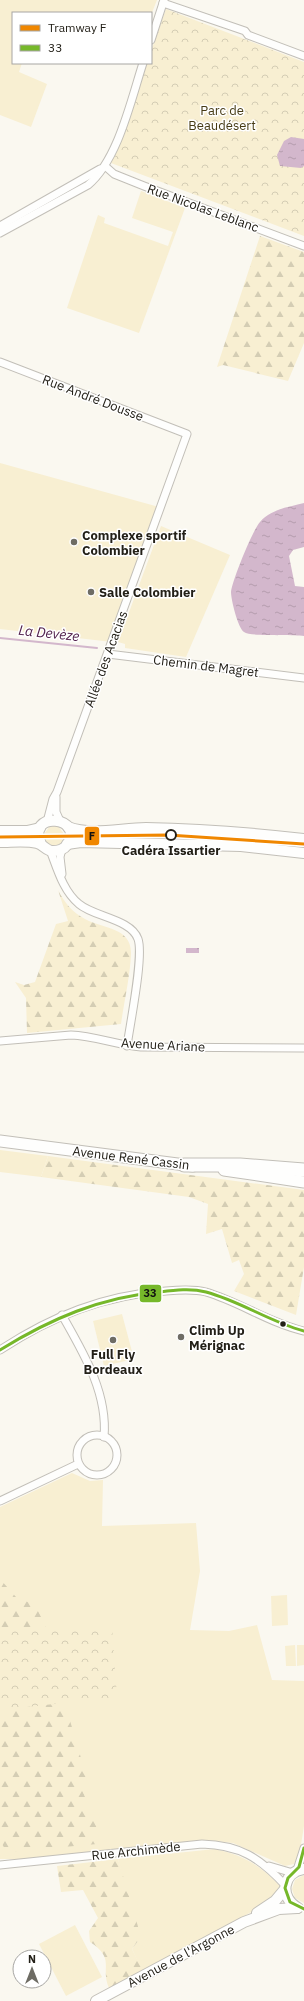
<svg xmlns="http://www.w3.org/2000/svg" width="304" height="2001" font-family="'IBM Plex Sans',sans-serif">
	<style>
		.grass { fill: #f8efd2 }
		.forest { fill: url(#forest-firs) }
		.park { fill: url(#park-crowns) }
		.water { fill: url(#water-ripples) }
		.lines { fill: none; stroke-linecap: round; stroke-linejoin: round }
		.stream { stroke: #d3b7cc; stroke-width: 2 }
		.street-casing { stroke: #c2bfb8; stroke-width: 9 }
		.secondary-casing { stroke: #c2bfb8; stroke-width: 12 }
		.primary-casing { stroke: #c2bfb8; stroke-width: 13 }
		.highway-casing { stroke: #c2bfb8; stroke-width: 15 }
		.street { stroke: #fefefd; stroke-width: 7 }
		.secondary { stroke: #fefefd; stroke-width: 10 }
		.primary { stroke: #fefefd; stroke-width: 11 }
		.highway { stroke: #fefefd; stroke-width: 13 }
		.bus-1-casing { stroke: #fff; stroke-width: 6 }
		.bus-1 { stroke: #76b82a; stroke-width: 3 }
		.tram-1-casing { stroke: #fff; stroke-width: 6 }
		.tram-1 { stroke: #f08700; stroke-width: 3 }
		.poi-dot { fill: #6e6c64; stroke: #fff; stroke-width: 1.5 }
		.stop-dot { fill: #fff; stroke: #232018; stroke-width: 2 }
		.bus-dot { fill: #232018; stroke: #fff; stroke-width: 1.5 }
		.labels { text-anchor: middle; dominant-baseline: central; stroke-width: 3; stroke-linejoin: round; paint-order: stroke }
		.park-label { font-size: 13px; fill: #463b15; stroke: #fff }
		.street-label { font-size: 13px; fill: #232018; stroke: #fff }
		.poi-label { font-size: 13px; font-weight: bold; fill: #232018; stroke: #fff; text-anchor: start }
		.stop-label { font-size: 13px; font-weight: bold; fill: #232018; stroke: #fff }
		.water-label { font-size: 14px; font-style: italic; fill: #51214c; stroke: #fff }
		.line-badge { stroke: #fff; stroke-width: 1.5 }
		.pale-badge-label { font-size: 11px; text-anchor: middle; font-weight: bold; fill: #111 }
	</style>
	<defs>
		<pattern id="forest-firs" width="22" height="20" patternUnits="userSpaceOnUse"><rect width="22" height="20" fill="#f8efd2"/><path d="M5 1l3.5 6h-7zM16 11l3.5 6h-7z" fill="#d4cdb4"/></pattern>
		<pattern id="park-crowns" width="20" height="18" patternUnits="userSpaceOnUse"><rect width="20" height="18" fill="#f8efd2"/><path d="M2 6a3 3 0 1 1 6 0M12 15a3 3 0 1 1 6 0" fill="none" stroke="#d4cdb4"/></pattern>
		<pattern id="water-ripples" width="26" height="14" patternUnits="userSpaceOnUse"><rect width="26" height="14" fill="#d3b7cc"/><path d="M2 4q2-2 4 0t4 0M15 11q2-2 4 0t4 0" fill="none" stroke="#b59dae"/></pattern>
	</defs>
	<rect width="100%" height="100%" fill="#faf8f0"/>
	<g class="grass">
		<polygon points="0,0 157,0 151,15 151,13 13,13 13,63 22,63 19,72 47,84 31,127 0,115"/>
		<polygon points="141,191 185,208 139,333 67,308 98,215 105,218 104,223 168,246 173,232 132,218"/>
		<polygon points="0,463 159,507 112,642 0,629"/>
		<polygon points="161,526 230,555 186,657 125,648 125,644 118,642"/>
		<polygon points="50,826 58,826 64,834 44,834"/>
		<path d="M64,838C60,848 50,848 44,839Z"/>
		<polygon points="0,1150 48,1156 41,1177 0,1172"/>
		<polygon points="122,1314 134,1359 104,1366 93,1321"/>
		<polygon points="72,1473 90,1481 103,1480 102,1526 196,1523 200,1571 190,1630 229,1631 257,1625 272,1680 304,1681 304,1826 300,1851 294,1864 285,1866 233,1843 206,1840 30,1859 0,1859 0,1507"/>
		<polygon points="287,1595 288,1625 272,1626 271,1596"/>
		<polygon points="295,1645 296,1666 286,1666 285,1646"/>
		<polygon points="297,1645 304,1645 304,1665 297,1666"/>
		<path d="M215,1849C243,1855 260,1865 280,1886L278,1894L257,1909L154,1965L138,1962L132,1949L138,1941L118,1859Z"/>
		<polygon points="304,1875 304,1903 295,1898 292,1889 295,1880"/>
		<polygon points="75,1925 102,1977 66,1996 39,1944"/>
	</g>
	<g class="forest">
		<polygon points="260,236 304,252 304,343 288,381 223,365 217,367"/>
		<path d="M58,890C64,902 72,912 85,919C103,929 132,927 131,954C130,977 124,1002 121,1024L27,1033L26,998L15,982L24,985L35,982L56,924L68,921Z"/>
		<polygon points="48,1156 304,1190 304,1267 296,1315 234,1291 244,1274 239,1260 232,1263 222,1229 206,1234 208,1204 189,1197 41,1177"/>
		<polygon points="0,1579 16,1597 35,1605 46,1627 37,1637 64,1701 78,1747 87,1781 83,1792 98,1831 97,1844 7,1852 0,1841"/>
		<path d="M118,1859L139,1930L138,1941L132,1949L138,1961L150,1957L154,1965L109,1988C100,1967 116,1959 90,1942L89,1931L98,1918L83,1890L61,1892L57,1866Z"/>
	</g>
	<g class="park">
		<polygon points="166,9 304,62 304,236 111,163 147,63 151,63 151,51"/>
		<polygon points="112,1627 117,1697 0,1710 0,1630"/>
	</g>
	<g class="water">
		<polygon points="291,137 304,139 304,166 301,168 280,166 277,155 284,141"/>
		<path d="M304,503V547L293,550L289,556L295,586L304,587V636C292,634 251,637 244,632C238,628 231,600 231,592C232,581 253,529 260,522C271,509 289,507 304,503Z"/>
		<rect x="186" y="948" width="13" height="5"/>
	</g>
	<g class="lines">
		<polyline class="stream" points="0,638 97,648"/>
		<defs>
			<g id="street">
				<polyline points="163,3 245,31 248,35 304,56"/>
				<polyline points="151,40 164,0"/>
				<polyline points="105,166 114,174 144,186 304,246"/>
				<polyline points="0,226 100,169"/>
				<path d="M0,233L88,185C118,160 131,100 143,63"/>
				<polyline points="0,362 187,434 57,792 53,799 47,822"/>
				<polyline points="108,654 304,678"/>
				<polyline points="56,797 56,812 60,821"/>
				<polyline points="62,849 60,857 62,874"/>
				<path d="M50,850C57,868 63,891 79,904C94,917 131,919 138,939C144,956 130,1024 127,1046"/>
				<path d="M0,1041L71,1035C95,1036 117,1045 141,1047L304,1048"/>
				<path d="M62,1315C83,1352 108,1393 104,1437"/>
				<path d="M0,1350C52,1316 104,1295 166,1291C178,1290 194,1289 206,1292C240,1302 269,1323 304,1331"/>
				<circle cx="97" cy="1455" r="20"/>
				<polyline points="0,1501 78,1464"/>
				<path d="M0,1865L202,1844C240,1845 260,1858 285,1885"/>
				<polyline points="269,1866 293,1873"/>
				<polyline points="297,1870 304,1848"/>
			</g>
			<g id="secondary">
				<path d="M68,827C92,836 121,828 146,828C199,829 251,833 304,839"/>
				<polyline points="0,831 27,831 40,828"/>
				<path d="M0,842C12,842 26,840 37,843C43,844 46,851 53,851C59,851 64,849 67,845C87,817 25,809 41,844"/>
				<polyline points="67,844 81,842 241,846 304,853"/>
				<path d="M298,1908C279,1898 282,1872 304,1869"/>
				<polyline points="257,1913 275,1901 285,1889"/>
				<polyline points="96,2001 244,1922 279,1909 297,1908"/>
			</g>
			<g id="primary">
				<polyline points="0,1141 193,1166"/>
				<polyline points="224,1170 304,1182"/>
			</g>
			<polyline id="highway" points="184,1165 240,1165 304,1170"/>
		</defs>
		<use href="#street" class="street-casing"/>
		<use href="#secondary" class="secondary-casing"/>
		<use href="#primary" class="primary-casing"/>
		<use href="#highway" class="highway-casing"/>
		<use href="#street" class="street"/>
		<use href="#secondary" class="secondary"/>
		<use href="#primary" class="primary"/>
		<use href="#highway" class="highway"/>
		<defs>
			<g id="bus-1">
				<path d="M0,1350C50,1319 101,1297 160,1292C175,1290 191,1288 206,1292C240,1301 270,1322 304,1331"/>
				<polyline points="304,1848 299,1867 288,1878 285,1888 290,1902 304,1909"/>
			</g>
		</defs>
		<use href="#bus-1" class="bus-1-casing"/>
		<use href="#bus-1" class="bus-1"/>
		<defs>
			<polyline id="tram-1" points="0,837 168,835 304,844"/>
		</defs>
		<use href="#tram-1" class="tram-1-casing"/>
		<use href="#tram-1" class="tram-1"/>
	</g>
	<g class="poi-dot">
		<circle cx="74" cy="542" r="4"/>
		<circle cx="91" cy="592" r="4"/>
		<circle cx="181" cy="1337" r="4"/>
		<circle cx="113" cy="1340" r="4"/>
	</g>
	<circle class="stop-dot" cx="171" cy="835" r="5"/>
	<circle class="bus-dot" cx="283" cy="1324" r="3.5"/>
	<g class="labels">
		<g class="park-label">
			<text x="222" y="110">Parc de<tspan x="222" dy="15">Beaudésert</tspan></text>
		</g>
		<g class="street-label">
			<text transform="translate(203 208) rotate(20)">Rue Nicolas Leblanc</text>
			<text transform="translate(93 398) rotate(21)">Rue André Dousse</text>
			<text transform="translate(106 659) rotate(-70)">Allée des Acacias</text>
			<text transform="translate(206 666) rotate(7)">Chemin de Magret</text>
			<text transform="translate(163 1045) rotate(3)">Avenue Ariane</text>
			<text transform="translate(131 1158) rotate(7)">Avenue René Cassin</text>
			<text transform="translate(136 1851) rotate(-6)">Rue Archimède</text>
			<text transform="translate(181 1956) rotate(-28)">Avenue de l'Argonne</text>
		</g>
		<g class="poi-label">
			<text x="82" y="535">Complexe sportif<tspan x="82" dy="15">Colombier</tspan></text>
			<text x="99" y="592">Salle Colombier</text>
			<text x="189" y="1330">Climb Up<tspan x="189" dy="15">Mérignac</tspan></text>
			<text x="113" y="1354" text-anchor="middle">Full Fly<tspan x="113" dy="15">Bordeaux</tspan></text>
		</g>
		<g class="stop-label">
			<text x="171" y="850">Cadéra Issartier</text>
		</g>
		<g class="water-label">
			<text transform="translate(49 633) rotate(6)">La Devèze</text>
		</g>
	</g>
	<g class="line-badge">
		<rect x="84" y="826" width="16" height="20" rx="4" fill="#f08700"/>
		<rect x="139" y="1284" width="23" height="19" rx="4" fill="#76b82a"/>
	</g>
	<g class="pale-badge-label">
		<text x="92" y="840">F</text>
		<text x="150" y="1297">33</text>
	</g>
	<rect x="12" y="12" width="140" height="52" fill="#ffffff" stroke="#a7a6a3"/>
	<rect x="20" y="25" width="20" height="6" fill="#f08700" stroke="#a7a6a3"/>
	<text x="48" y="32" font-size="12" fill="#232018">Tramway F</text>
	<rect x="20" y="45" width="20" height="6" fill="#76b82a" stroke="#a7a6a3"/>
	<text x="48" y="52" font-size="12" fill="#232018">33</text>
	<g transform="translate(32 1969)"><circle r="19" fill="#ffffff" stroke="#a7a6a3"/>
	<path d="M0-3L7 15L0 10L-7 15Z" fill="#6e6c64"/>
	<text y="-6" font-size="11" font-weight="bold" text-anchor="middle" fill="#232018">N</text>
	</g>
</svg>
